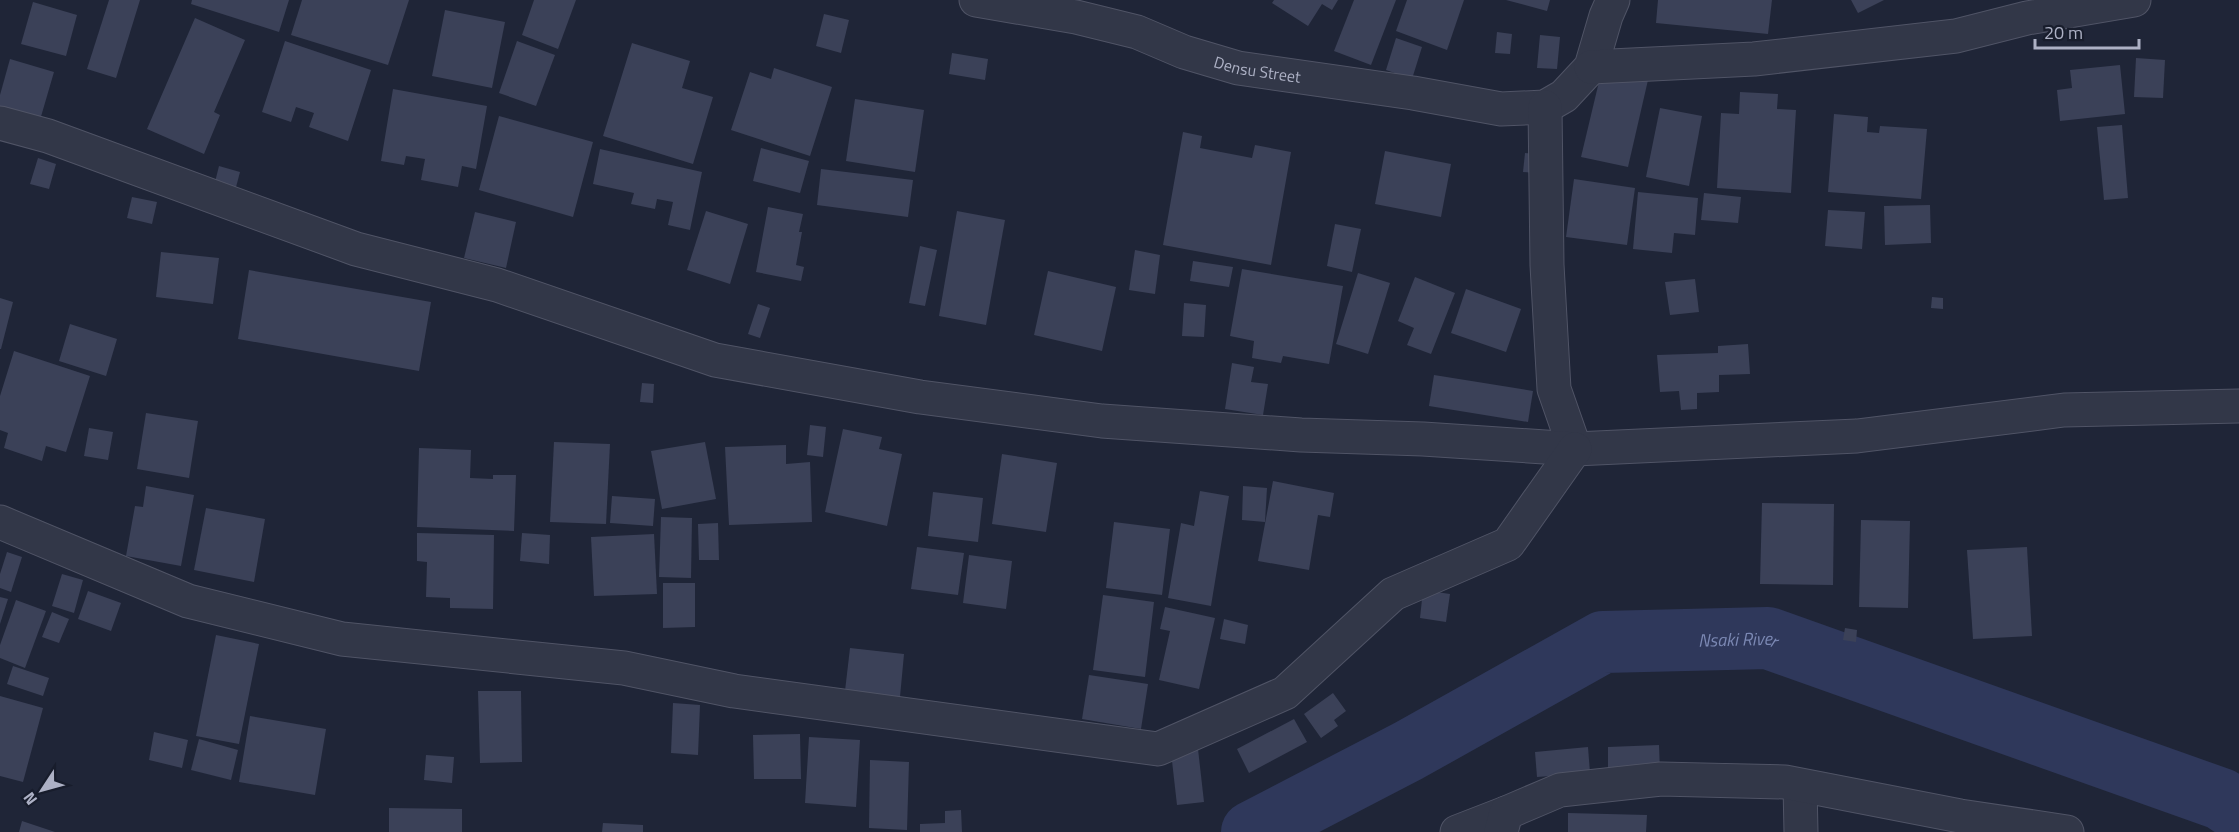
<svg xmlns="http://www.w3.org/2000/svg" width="2239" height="832" font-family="'Titillium Web',sans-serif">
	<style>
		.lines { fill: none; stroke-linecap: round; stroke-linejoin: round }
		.river { stroke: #2f385b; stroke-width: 62 }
		.building { fill: #3b4158 }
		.minor-casing { stroke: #505466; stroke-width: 35 }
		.minor { stroke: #323748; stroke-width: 33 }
		.labels { text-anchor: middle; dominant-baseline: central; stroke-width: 5; stroke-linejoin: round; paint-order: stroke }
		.street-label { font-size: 16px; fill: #adb1c5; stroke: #181d2c }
		.water-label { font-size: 18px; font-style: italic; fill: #7b88b3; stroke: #181d2c }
	</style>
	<rect width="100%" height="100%" fill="#1f2537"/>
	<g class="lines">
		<path class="river" id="s1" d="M1252,832L1408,751L1603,642L1768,638L2221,799L2239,811"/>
	</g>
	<g class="building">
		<polygon points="109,0 140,0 116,78 87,69"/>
		<polygon points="192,0 289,0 279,32 191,4"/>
		<polygon points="302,0 409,0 388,65 291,35"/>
		<polygon points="534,0 576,0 558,49 522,35"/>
		<polygon points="1274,0 1338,0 1332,10 1322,4 1308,26 1272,3"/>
		<polygon points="1354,0 1396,0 1371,65 1334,51"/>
		<polygon points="1407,0 1464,0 1447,50 1396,31"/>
		<polygon points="1506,0 1550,0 1547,11"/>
		<polygon points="1658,0 1772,0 1768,34 1656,23"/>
		<polygon points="1851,0 1884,0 1858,13"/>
		<polygon points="33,2 77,15 66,56 21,44"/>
		<polygon points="445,10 505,22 492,88 432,76"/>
		<polygon points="824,14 849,20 841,53 816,46"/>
		<polygon points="195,18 245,40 214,112 220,115 204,154 147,129"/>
		<polygon points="1497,32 1512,34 1510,54 1495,53"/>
		<polygon points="1540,35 1560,37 1557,69 1537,68"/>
		<polygon points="1396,38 1422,47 1412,79 1386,70"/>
		<polygon points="285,41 371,70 348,141 309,127 314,113 296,107 291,122 262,112"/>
		<polygon points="517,41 555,55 536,106 499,93"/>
		<polygon points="632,43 690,61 682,88 713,97 693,164 603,136"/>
		<polygon points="952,53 988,59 985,80 949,74"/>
		<polygon points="2136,58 2165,60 2163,98 2134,97"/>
		<polygon points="10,59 54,72 40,120 0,108 0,95"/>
		<polygon points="2120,65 2125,114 2060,121 2057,90 2072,88 2070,70"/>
		<polygon points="774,68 832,87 810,156 731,130 750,72 771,79"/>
		<polygon points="1602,69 1648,80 1628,167 1581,157"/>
		<polygon points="393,89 487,106 476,169 462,166 458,187 421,180 425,159 406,156 404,165 381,161"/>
		<polygon points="1740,92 1778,94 1777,109 1796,110 1791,193 1717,188 1721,113 1739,114"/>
		<polygon points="855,99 924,110 915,172 846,161"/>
		<polygon points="1660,108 1702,116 1689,186 1646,177"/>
		<polygon points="1834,114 1868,117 1867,132 1879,133 1880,126 1927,129 1921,199 1828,192"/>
		<polygon points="499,116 593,142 573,217 479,190"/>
		<polygon points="2122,125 2128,198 2104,200 2097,127"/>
		<polygon points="1183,132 1202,136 1200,148 1252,158 1255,145 1291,152 1271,265 1163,245"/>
		<polygon points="761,148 809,161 800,193 753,181"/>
		<polygon points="600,149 702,172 690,230 668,225 673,202 657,199 655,209 631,204 634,193 593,184"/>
		<polygon points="1385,151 1451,164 1441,217 1375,204"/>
		<polygon points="1525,153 1537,154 1535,173 1523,172"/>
		<polygon points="38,158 56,164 49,189 30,184"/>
		<polygon points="219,166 240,172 235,191 214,186"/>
		<polygon points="821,169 913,180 908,217 817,205"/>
		<polygon points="1574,179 1635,188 1627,245 1566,237"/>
		<polygon points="1638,192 1698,198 1695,235 1674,233 1672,253 1633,249"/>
		<polygon points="1704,193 1741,197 1738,223 1701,220"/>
		<polygon points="132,197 157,202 152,224 127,218"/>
		<polygon points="1930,205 1931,243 1885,245 1884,206"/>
		<polygon points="768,207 803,214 799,232 802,232 796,265 804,267 801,281 756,272"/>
		<polygon points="1828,210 1865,212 1862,249 1825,246"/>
		<polygon points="706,211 748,224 730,284 687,270"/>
		<polygon points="957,211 1005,220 986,325 939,316"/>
		<polygon points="475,212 516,222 506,268 464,258"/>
		<polygon points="1335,224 1361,229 1352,272 1327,266"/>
		<polygon points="920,246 937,250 925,306 909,303"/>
		<polygon points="1135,250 1160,255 1155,294 1129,290"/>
		<polygon points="161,252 219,258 213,304 156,297"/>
		<polygon points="1193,261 1233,267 1229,287 1190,281"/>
		<polygon points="1242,269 1343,286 1329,364 1283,356 1281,363 1252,358 1254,341 1230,336"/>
		<polygon points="249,270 431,302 419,371 238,339"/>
		<polygon points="1048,271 1116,287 1102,351 1034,335"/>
		<polygon points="1358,273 1390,283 1368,354 1336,344"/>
		<polygon points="1415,277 1455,293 1431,354 1407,345 1414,328 1398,321"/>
		<polygon points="1695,279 1699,312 1670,315 1665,282"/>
		<polygon points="1466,289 1521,309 1506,352 1451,333"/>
		<polygon points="1932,297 1943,298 1943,309 1931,308"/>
		<polygon points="0,298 13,302 1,349 0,349"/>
		<polygon points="1184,303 1206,305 1204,337 1182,336"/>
		<polygon points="758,304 770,308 760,338 748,334"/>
		<polygon points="70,324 117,339 106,376 59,361"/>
		<polygon points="1748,344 1750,374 1719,375 1719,392 1697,393 1697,409 1681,410 1679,391 1660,392 1657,355 1718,353 1718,346"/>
		<polygon points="14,351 90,376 66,452 46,446 42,461 4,448 8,433 0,430 0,396"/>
		<polygon points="1232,363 1254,367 1251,382 1268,384 1263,415 1225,409"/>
		<polygon points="1434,375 1533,391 1528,422 1429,406"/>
		<polygon points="642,383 654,384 653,403 640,402"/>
		<polygon points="146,413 198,421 189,478 137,469"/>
		<polygon points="810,425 826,427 823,457 807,455"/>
		<polygon points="89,428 113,432 108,460 84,456"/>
		<polygon points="843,429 882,437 879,449 902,454 887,526 825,512"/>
		<polygon points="554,442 610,444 606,524 550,522"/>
		<polygon points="705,442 716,499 662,509 651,451"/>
		<polygon points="786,445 786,464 810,462 812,522 729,525 725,447"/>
		<polygon points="419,448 471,450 470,478 493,479 493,475 516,475 514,531 417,527"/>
		<polygon points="1002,454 1057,463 1046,532 992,524"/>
		<polygon points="1273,481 1334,493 1330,517 1318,515 1309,570 1258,561"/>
		<polygon points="146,486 194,495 181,566 126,556 135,506 143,507"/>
		<polygon points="1243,486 1267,488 1265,522 1242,520"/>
		<polygon points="1200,491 1229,496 1211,606 1168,598 1181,523 1194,526"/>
		<polygon points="933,492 983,498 978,542 928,536"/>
		<polygon points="612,496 655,499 653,526 610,523"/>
		<polygon points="1762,503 1834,504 1833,585 1760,584"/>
		<polygon points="206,508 265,519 254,582 194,570"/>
		<polygon points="661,517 692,518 691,578 659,577"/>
		<polygon points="1861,520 1910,521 1908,608 1859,607"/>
		<polygon points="1114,522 1170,529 1162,595 1106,588"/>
		<polygon points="718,523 719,560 699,560 698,524"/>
		<polygon points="417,533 494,535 493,609 450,608 450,598 426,597 427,562 417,561"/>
		<polygon points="522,533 550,535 549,564 520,561"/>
		<polygon points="654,534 657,594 594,596 591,537"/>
		<polygon points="917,547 964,553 958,595 911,589"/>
		<polygon points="2027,547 2032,636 1973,639 1967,550"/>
		<polygon points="7,552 22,557 11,592 0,588 0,574"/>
		<polygon points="969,555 1012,561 1006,609 963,603"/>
		<polygon points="62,574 83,580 74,613 52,606"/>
		<polygon points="663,583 695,583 695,627 663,628"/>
		<polygon points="1423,590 1450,594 1446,622 1420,618"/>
		<polygon points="88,591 121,603 111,631 78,619"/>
		<polygon points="1103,595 1154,602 1145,677 1093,670"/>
		<polygon points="0,597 8,599 0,624"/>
		<polygon points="16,600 46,611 25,668 0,658 0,645"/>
		<polygon points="1165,607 1215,618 1199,689 1159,680 1170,631 1160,629"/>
		<polygon points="52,612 69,619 59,643 42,637"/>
		<polygon points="1224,619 1248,625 1245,644 1220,639"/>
		<polygon points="1845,628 1857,630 1856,642 1843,640"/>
		<polygon points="216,635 259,644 239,744 196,736"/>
		<polygon points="850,648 904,654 900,697 845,691"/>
		<polygon points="13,666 49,678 43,696 7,684"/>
		<polygon points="1089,675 1148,684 1141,729 1082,719"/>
		<polygon points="478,691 521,691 522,762 480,763"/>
		<polygon points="1333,693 1346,711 1334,720 1338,726 1321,738 1304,714"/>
		<polygon points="0,696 43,708 23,782 0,776"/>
		<polygon points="673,703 700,705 698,755 671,753"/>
		<polygon points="250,716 326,729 315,795 239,782"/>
		<polygon points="1294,719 1307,742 1249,773 1237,749"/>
		<polygon points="154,732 188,740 182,768 149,760"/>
		<polygon points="800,734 801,779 754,779 753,735"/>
		<polygon points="809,737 860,740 856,807 805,803"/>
		<polygon points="199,739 238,750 231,780 191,770"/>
		<polygon points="1659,745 1660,772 1608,774 1608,747"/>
		<polygon points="1588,747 1590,773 1537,777 1535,752"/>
		<polygon points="1198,749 1204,802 1177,805 1171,752"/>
		<polygon points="426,755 454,757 452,783 424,780"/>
		<polygon points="870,760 909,762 907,830 869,828"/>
		<polygon points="389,808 462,809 462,832 389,832"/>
		<polygon points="961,810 962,832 920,832 920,824 945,823 945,811"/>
		<polygon points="1568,813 1647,815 1646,832 1568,832"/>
		<polygon points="22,821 55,832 19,832"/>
		<polygon points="603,823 643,825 643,832 602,832"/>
	</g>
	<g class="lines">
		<defs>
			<g id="minor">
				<path id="s2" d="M976,0L1076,17L1137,32L1184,52L1238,68L1413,93L1501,109L1545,107L1564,96L1591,67L1606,16L1613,0"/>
				<polyline points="1591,67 1754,59 1956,36 2027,18 2134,0"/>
				<polyline points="1545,107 1547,265 1554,389 1575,449 1857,436 2064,410 2239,406"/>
				<polyline points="0,123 48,136 356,249 497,285 715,360 920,397 1102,421 1301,435 1423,439 1575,449"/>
				<polyline points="0,522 188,601 342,639 624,668 734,691 1158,749 1285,693 1393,594 1508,544 1575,449"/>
				<polyline points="1800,786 1801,832"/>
				<polyline points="1457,832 1506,813"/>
				<polyline points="1501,832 1506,813 1560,790 1661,779 1785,782 1960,816 2067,832"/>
			</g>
		</defs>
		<use href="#minor" class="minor-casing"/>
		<use href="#minor" class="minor"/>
	</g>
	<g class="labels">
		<g class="street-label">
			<text stroke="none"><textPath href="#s2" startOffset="291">Densu Street</textPath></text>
		</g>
		<g class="water-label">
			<text stroke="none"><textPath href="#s1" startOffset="534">Nsaki River</textPath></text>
		</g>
	</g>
	<g transform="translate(42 790) rotate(234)" stroke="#181d2c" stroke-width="4.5" paint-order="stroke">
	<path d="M0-4.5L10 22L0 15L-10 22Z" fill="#adb1c5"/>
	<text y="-9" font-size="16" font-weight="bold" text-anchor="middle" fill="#adb1c5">N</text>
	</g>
	<path d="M2035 39v9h104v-9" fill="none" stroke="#adb1c5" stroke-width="3"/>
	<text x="2044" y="39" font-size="18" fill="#adb1c5" stroke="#181d2c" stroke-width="4.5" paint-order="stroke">20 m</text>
</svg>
